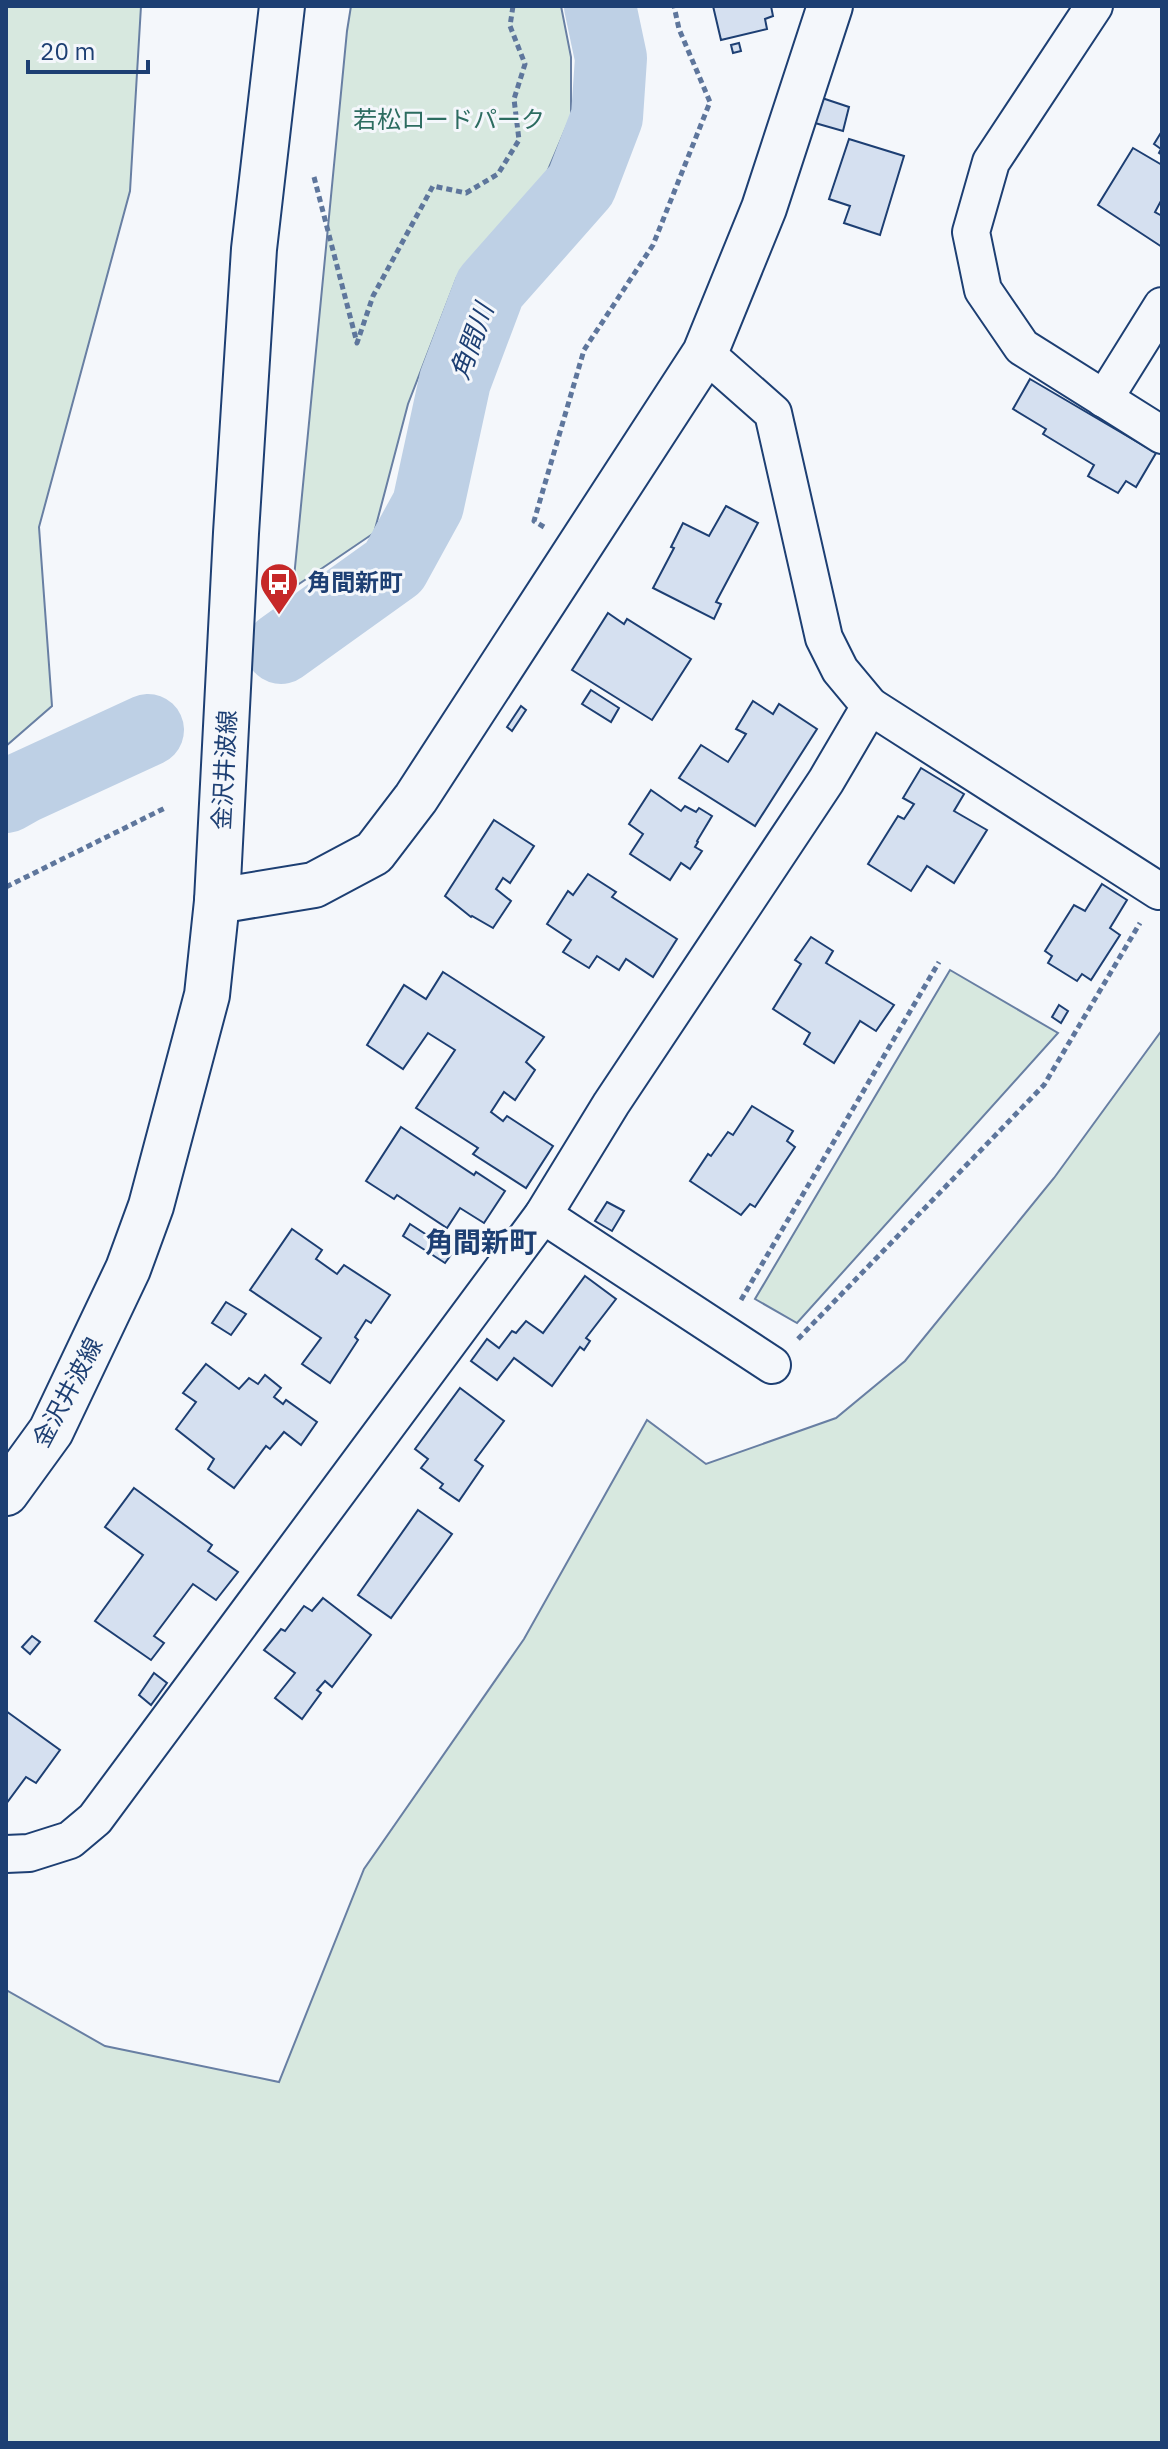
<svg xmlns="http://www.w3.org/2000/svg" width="1168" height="2449" font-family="'IBM Plex Sans','Noto Sans JP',sans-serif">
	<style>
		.green { fill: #d7e8df; stroke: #687fa3; stroke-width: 2 }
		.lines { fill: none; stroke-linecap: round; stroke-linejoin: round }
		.river { stroke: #bed0e5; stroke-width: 72 }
		.building { fill: #d5e0f0; stroke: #1d3f73; stroke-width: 2 }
		.street-casing { stroke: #1d3f73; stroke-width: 40 }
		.secondary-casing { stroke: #1d3f73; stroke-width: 48 }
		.primary-casing { stroke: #1d3f73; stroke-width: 48 }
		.path { stroke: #5e769c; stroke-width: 5; stroke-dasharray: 6 4; stroke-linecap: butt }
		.street { stroke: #f4f7fb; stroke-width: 36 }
		.secondary { stroke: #f4f7fb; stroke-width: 44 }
		.primary { stroke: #f4f7fb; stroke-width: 44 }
		.labels { text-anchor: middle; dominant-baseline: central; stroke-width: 6; stroke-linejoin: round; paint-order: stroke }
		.park-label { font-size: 24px; fill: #2c6c60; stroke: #f4f7fb }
		.poi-label { font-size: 24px; font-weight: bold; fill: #1d3f73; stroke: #f4f7fb; text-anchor: start }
		.street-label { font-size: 24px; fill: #1d3f73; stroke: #f4f7fb }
		.water-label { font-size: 26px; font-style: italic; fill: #1d3f73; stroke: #f4f7fb }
		.quarter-label { font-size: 28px; font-weight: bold; fill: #1d3f73; stroke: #f4f7fb }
	</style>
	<rect width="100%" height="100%" fill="#f4f7fb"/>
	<g class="green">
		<polygon points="6,6 141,6 130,191 39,527 52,706 6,746"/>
		<polygon points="351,6 561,6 571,57 571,116 545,177 457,277 408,404 374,533 293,588 347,31"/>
		<polygon points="950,970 1058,1033 797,1323 755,1299"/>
		<polygon points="1162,1030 1162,2443 6,2443 6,1990 105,2046 279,2082 364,1869 524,1639 647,1420 706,1464 836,1418 905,1361 1054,1178"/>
	</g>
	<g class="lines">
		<g class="river">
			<polyline points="281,648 394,567 428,505 455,381 490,288 581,185 607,117 611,58 600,6"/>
			<polyline points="6,797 22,788 148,730"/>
		</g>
	</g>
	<g class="building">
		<polygon points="713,6 771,6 773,16 765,19 767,29 721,40"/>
		<polygon points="739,43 741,51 733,53 731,45"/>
		<polygon points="822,98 849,107 843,131 815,123"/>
		<polygon points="1162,131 1162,155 1159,153 1161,149 1154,144"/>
		<polygon points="849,139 904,156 880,235 844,223 850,206 829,199"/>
		<polygon points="1133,148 1162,165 1162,199 1155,212 1162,216 1162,247 1098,205"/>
		<polygon points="1030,379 1156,453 1136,487 1126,481 1118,493 1088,476 1094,465 1043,434 1046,429 1013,409"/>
		<polygon points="726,506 758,523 716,602 721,604 714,619 653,588 674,548 671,547 683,523 709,536"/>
		<polygon points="608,613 624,624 627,619 691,659 652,720 572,670"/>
		<polygon points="591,690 619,708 611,722 582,704"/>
		<polygon points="753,701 773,714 779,704 817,729 755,826 679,778 701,745 728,762 746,734 736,729"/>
		<polygon points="521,706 526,710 512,731 507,727"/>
		<polygon points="921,768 964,794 954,811 987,830 954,883 927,866 911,891 868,864 898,816 904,819 914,804 903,798"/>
		<polygon points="651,790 681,811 685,806 696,812 699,808 712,816 697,841 698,842 695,847 702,851 690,869 681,863 670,880 630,854 643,834 629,824"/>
		<polygon points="494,820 534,846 510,883 503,878 496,889 511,901 493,928 472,916 471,917 445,896"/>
		<polygon points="588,874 616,892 612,897 677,939 653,977 626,959 619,970 597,956 589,968 563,952 571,940 547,924 568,891 573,895"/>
		<polygon points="1102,884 1127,900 1110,928 1120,935 1091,980 1082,974 1077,981 1048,963 1052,956 1045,951 1074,905 1085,911"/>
		<polygon points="811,937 833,951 826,963 894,1005 876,1031 860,1021 834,1063 804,1044 810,1033 773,1009 801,964 795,960"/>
		<polygon points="443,972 544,1037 526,1062 535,1070 515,1100 504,1092 491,1112 503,1121 507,1116 553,1146 526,1188 473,1154 478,1148 416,1108 455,1050 428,1033 403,1069 367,1045 404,985 426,999"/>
		<polygon points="1059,1005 1068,1011 1061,1023 1052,1017"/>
		<polygon points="752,1106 793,1131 787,1141 795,1147 755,1207 750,1204 741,1215 690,1181 708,1154 711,1156 728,1132 733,1135"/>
		<polygon points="401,1127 474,1175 476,1172 505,1191 484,1223 460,1208 447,1228 397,1195 394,1199 366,1181"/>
		<polygon points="607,1202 624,1211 612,1231 595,1221"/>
		<polygon points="410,1224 453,1252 445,1263 403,1236"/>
		<polygon points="292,1229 322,1250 316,1259 337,1274 344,1265 390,1295 371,1323 366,1320 355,1337 358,1340 330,1383 302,1364 321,1338 250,1290"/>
		<polygon points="585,1276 616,1299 586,1338 590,1341 584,1350 580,1347 552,1386 514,1358 497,1380 471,1361 487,1339 499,1348 512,1331 516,1333 526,1321 543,1333"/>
		<polygon points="226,1302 246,1314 231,1335 212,1323"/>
		<polygon points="206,1364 239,1389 249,1378 258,1384 265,1375 281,1388 274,1397 283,1404 286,1400 317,1422 301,1445 284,1432 270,1449 266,1446 234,1488 208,1469 214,1459 176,1429 196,1402 183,1393"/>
		<polygon points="460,1388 504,1421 475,1460 483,1466 459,1501 440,1488 443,1484 421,1468 428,1459 415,1449"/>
		<polygon points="134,1488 212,1545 208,1551 238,1572 216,1600 193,1584 154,1636 164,1643 151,1660 95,1621 143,1555 105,1527"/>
		<polygon points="418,1510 452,1534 391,1618 358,1595"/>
		<polygon points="323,1598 371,1635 332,1687 325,1681 317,1690 321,1693 302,1719 275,1698 295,1673 264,1650 281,1629 285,1631 304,1606 312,1611"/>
		<polygon points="32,1636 40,1642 30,1654 22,1647"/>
		<polygon points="154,1673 167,1683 151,1705 139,1695"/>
		<polygon points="6,1711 60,1750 36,1783 26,1777 6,1804"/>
	</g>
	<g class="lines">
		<defs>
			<g id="street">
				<polyline points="1094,6 991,162 971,232 983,290 1022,347 1162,435"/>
				<polyline points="1104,399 1162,306"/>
				<polyline points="870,706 1159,891"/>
				<polyline points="543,1215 772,1365"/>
				<polyline points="6,1854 29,1853 70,1840 95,1819 543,1215 611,1104 826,781 870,706 840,670 824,638 773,413 705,353"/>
			</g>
			<polyline id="secondary" points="217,901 314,885 374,853 416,798 705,353 764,208 830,6"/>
			<polyline id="primary" points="6,1493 51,1431 128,1269 151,1206 207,995 217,901 236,533 254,249 282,6"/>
		</defs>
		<use href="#street" class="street-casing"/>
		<use href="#secondary" class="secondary-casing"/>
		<use href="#primary" class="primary-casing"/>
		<g class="path">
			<polyline points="314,177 357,343 373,296 433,186 466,193 498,174 519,140 514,99 525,64 510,26 513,6"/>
			<polyline points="544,527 534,521 584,350 653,245 710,102 679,29 674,6"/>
			<polyline points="6,887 167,807"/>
			<polyline points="741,1300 939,962"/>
			<polyline points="798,1339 1044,1085 1140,923"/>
		</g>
		<use href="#street" class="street"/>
		<use href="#secondary" class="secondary"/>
		<use href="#primary" class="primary"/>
	</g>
	<defs>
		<symbol id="bus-pin" viewBox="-11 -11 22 30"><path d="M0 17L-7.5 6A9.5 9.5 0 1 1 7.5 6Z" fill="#c62828" stroke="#f4f7fb"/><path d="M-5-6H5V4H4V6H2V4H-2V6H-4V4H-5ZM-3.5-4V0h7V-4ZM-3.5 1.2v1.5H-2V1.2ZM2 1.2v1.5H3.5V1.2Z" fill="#fff"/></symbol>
	</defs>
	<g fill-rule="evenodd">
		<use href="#bus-pin" x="257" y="560" width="44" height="60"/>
	</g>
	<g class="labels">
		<g class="park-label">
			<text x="449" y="119">若松ロードパーク</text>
		</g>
		<g class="poi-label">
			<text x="307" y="582">角間新町</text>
		</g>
		<g class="street-label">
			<text transform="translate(224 770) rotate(-87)">金沢井波線</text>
			<text transform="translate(67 1392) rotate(-62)">金沢井波線</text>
		</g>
		<g class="water-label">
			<text transform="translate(471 341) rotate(-70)">角間川</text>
		</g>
		<g class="quarter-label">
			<text x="481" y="1241">角間新町</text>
		</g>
	</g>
	<rect width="1168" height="2449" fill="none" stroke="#1d3f73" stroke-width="16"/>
	<path d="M28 60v12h120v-12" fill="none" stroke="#1d3f73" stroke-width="4"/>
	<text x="40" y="60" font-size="24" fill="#1d3f73" stroke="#f4f7fb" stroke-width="6" paint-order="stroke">20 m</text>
</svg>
